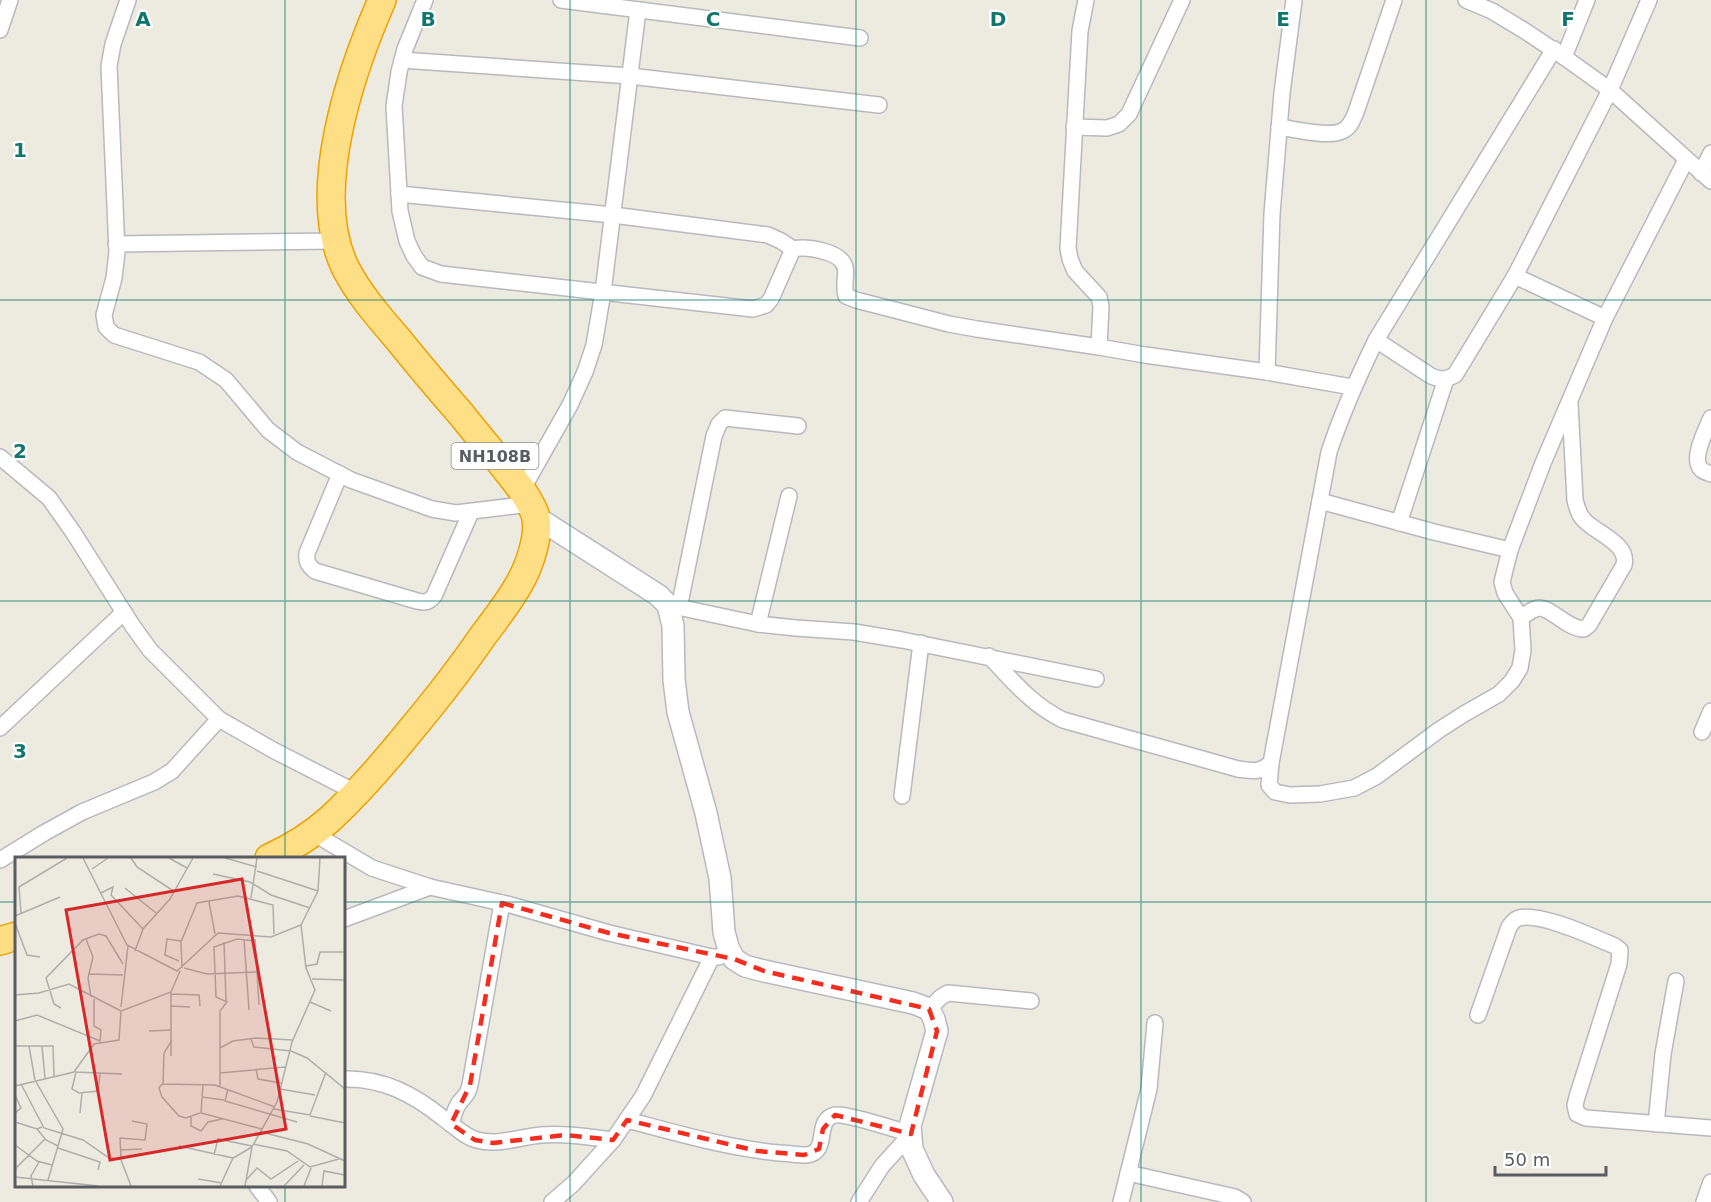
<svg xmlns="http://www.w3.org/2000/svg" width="1711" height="1202" font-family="'DejaVu Sans',sans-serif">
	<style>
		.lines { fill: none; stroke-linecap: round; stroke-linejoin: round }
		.street-casing { stroke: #b6b9be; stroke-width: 18 }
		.secondary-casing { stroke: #b6bac0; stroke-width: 24 }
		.highway-casing { stroke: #eda100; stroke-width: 30 }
		.street { stroke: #fff; stroke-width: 15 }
		.secondary { stroke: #fff; stroke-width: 21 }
		.highway { stroke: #ffdf85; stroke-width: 27 }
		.marked { fill: none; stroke: #f52d1f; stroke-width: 4.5; stroke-dasharray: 12 8; stroke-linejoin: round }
		.grid { fill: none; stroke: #0f766e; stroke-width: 1.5; stroke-opacity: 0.55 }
		.labels { text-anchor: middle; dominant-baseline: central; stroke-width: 4.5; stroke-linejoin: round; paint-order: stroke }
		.shield { fill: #fff; stroke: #8b8e91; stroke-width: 1.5 }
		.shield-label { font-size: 16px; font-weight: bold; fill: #595d62 }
		.inset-road { fill: none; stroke: #aeaeaa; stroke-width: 1.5 }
		.view { fill: #d62828; fill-opacity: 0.15; stroke: #d62828; stroke-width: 3 }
		.inset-edge { fill: none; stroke: #595d62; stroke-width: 3 }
		.grid-label { font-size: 20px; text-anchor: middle; font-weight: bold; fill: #0f766e; stroke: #fff; stroke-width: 4.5; stroke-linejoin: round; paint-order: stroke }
	</style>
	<rect width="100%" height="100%" fill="#edeae0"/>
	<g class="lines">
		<defs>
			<g id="street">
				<polyline points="128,0 113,44 109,66 117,252 114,278 104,315 106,327 114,335 199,362 226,380 268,430 297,452 351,480 432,509 456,513 530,504"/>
				<path d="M425,0L405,49L399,72L394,106L400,211L407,241L414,256L422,267L441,274L753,309L766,305L771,299L793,249C806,246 841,251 845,267C847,275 843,285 846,296L856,300L949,324L977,329L1099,347L1145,355L1267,372L1352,387"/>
				<polyline points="561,0 860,38"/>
				<polyline points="1086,0 1080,31 1068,248 1070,259 1075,271 1099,297 1101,306 1099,347"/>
				<polyline points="1466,0 1492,11 1525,31 1564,57 1610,90 1711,181"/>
				<polyline points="0,30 10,0"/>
				<polyline points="1564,57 1587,0"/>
				<polyline points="402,60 630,76 879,105"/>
				<polyline points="1074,127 1107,128 1119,124 1129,114 1182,0"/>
				<path d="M1279,127C1295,129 1329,138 1342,131C1350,128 1353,119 1356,112L1394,0"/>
				<polyline points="1701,173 1711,153"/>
				<polyline points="399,194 613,215 768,235 781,241 793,249"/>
				<polyline points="116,244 336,241"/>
				<polyline points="1515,276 1605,318"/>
				<path d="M1376,340L1431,376C1441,380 1445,380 1455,375L1515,276L1610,90L1649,0"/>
				<polyline points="1267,372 1272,214 1282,93 1294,0"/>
				<path d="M1711,418C1706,430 1693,455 1699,466C1701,471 1706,472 1711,474"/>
				<polyline points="0,457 49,498 73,532 132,625 150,650 219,719 273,750 357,793"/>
				<path d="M340,474L307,553C306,562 308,565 315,571L417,601C425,603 429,602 434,596L471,512"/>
				<polyline points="522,490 570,405 585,372 594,345 603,292 638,10"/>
				<polyline points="1320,501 1434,532 1510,550 1543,463 1605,318 1686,160"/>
				<polyline points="1399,523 1446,379"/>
				<polyline points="668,605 758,624 796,628 854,632 902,640 1096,679"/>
				<polyline points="679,608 714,436 719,424 725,418 798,426"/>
				<path d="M1521,618C1526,614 1532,609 1539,608C1552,608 1567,629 1584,629L1589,625L1624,565C1629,544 1598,534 1585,521C1579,516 1577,508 1575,500L1570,404"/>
				<polyline points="758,624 789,496"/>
				<path d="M989,656C1014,682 1031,704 1063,720L1238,769C1253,771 1259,773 1271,763L1329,452C1342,413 1358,377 1376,340L1554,49"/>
				<polyline points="0,728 124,612"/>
				<polyline points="1702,732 1711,711"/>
				<polyline points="1271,763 1269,785 1275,792 1290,795 1320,794 1354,788 1377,776 1439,730 1464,714 1499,694 1512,681 1520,668 1523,650 1521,618 1505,593 1502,582 1510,550"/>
				<polyline points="902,796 921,643"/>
				<polyline points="313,833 372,868 430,887 507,904 609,933 712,957"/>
				<polyline points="0,860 44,833 82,812 154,782 172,771 219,719"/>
				<polyline points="344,919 430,887"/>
				<polyline points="929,1009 941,997 948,993 1031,1001"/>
				<path d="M1478,1015L1509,927C1512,923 1514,919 1519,918C1540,912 1593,937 1615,946L1620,950L1619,964L1577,1097L1575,1105L1577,1114L1586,1118L1711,1128"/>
				<path d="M344,1079C383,1078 413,1094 443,1118C453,1125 465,1137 477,1140C498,1146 519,1137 541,1135C565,1133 589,1137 613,1140"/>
				<path d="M627,1120C677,1133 727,1148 779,1153C787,1153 797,1155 806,1155C831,1153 813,1120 835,1115C846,1113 897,1130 911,1134L882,1166L859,1202"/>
				<path d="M451,1124C453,1117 455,1109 459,1103C465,1096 468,1094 470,1085L502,903"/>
				<polyline points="1656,1124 1663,1054 1676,981"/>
				<polyline points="1128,1173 1235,1197 1243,1202"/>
				<polyline points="257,1186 269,1202"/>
				<polyline points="552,1202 573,1184 613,1140 643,1096 712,957 719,957"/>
				<polyline points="1121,1202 1149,1089 1155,1023"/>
				<polyline points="1704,1202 1711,1182"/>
			</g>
			<polyline id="secondary" points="536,517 658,595 668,605 673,626 674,680 678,712 706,813 720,878 724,932 728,947 734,959 745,966 764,971 913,1003 929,1009 934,1019 937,1031 910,1126 912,1149 924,1175 942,1202"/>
			<g id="highway">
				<path d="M269,858C291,848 311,836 330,819C359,792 385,762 410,731C435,701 458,672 480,640C493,622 508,604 519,584C529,567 541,534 535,514C528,496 515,481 504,467C490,449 475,432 461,414C439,389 418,364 397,338C378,316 358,293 345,267C309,192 351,71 382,0"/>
				<polyline points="0,941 16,936"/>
			</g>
		</defs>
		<use href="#street" class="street-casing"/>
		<use href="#secondary" class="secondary-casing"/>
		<use href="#highway" class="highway-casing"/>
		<use href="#street" class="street"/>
		<use href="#secondary" class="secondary"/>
		<use href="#highway" class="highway"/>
	</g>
	<path class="marked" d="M502,903L609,933L734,959L764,971L929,1009L937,1031L911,1134L835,1115L823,1129L819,1149L804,1155L757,1151L627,1120L613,1140L565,1135L493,1143L475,1140L451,1124L470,1085Z"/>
	<path class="grid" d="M285,0V858M570,0V1202M856,0V1202M1141,0V1202M1426,0V1202M0,300H1711M0,601H1711M0,902H16M344,902H1711M285,1186V1202"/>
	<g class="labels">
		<rect class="shield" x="451.5" y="443" width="87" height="26" rx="4.5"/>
		<g class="shield-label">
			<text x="495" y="456">NH108B</text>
		</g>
	</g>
	<g transform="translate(15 857)">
		<rect width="330" height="330" fill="#edeae0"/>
		<path class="inset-road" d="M68,1L112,88L162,114L203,76L256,80L286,68L303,34L305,1M116,1L122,10L160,35M154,1L172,11M210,1L242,10M77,12L93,1M242,14L303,34M198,17L235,25L256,38L295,51M110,31L141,56M86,36L98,30L96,38L128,72M236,41L242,1M194,45L200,77M6,56L4,30L52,1M0,59L45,40M0,66L12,98L25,100M71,82L78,100L73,121L76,140M229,82L234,153M240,82L244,148M209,85L211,144M120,94L128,72L155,42L178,1M164,104L150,98L152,82L166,84M291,109L302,107L305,95H330M167,111L166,85L182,46L223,39L258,48L259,77M169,111L192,117L242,115M74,117L108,118M297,122L330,123M156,135V199M156,137L184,138L185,149M0,138L24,136L54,127L106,154M295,145L316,154M155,149L175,150M106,150L113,89M46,151L39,147L31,121L68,83L84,77L91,79L108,107M0,164L22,158L85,184L86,173L79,169V142M134,174L157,173M236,182L239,190L276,194L292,201L330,232M157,183L149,196L148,227L200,228L260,250M0,189H14L20,223L48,272L33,323M14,189H38L39,219M27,189L30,221M205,191L218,184L241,181L278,183M241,212L243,222L266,226M60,215L107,217M61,215L57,232L64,236L83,234L85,217M205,216L270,210M6,227L29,271L68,283L94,301L106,302L105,281L130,283L132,267L117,264M147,227L144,231L147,240L164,259L171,261L185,256M188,228L186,256L247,272M0,229L59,215L79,187L104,183L106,154L156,135L165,114M205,229V154L212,145L201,140L199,90L222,82L240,84M213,232L210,244L282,265M265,232L300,238M0,238L6,251L0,256M187,240L209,243M259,252L295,258L311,215M65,256L67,236M295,259L330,266M176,260V269L186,274L193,265L207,262M0,265L22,272L27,270M22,272L31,283L43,289M246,275L293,287L330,304M238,287L272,294L295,310L324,302M0,288L22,304L37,308M164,289L218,301M43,291L85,305L83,313M105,293L127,292M199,298L203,282L237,289M106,303L116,329M0,312L30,282M0,320L83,329M183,322L207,326M232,322L242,311L256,322L283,304M18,329L16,319L24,305M205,329L218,301L237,290M230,329L237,290L262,245L277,185L300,133L291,111L286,68M269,329L289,308M289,329L296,311M307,329L309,314L330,318"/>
		<path class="view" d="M227,22L271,272L95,303L51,53Z"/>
		<rect width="330" height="330" class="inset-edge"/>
	</g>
	<g class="grid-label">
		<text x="143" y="26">A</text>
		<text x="428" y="26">B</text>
		<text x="713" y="26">C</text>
		<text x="998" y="26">D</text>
		<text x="1283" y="26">E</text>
		<text x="1568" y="26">F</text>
		<text x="20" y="157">1</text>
		<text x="20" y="458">2</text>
		<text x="20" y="758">3</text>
	</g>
	<path d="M1495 1166v9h111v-9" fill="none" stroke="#595d62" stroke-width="3"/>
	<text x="1504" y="1166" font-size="18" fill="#595d62" stroke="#ffffff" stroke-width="4.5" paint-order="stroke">50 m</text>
</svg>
